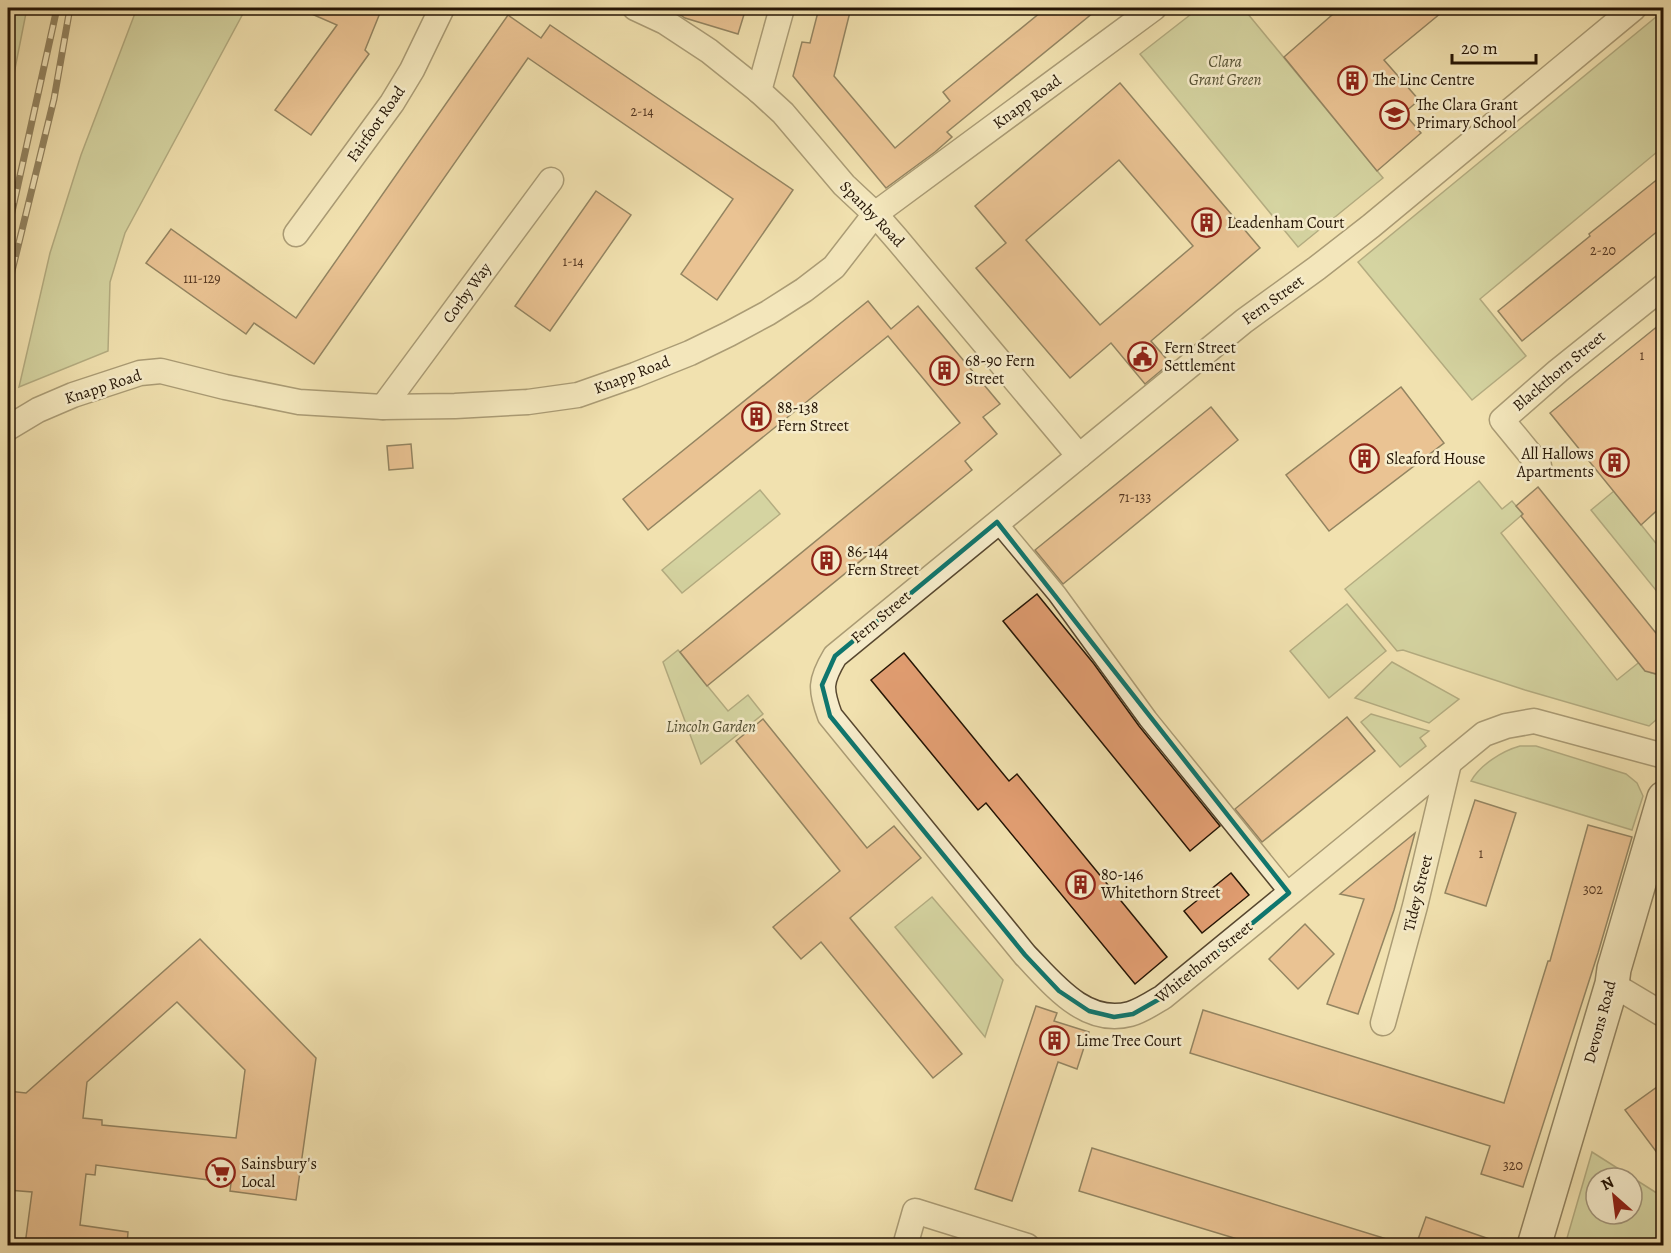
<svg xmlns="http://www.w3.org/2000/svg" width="1671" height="1253" font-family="Alegreya,serif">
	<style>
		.green { fill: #b3c490; stroke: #6c6c4a; stroke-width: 1.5; fill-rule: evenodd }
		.building { fill: #e29e72; stroke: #241404; stroke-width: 1.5; fill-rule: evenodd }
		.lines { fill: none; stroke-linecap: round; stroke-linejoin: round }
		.pedestrian-casing { stroke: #57472f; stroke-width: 21 }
		.minor-casing { stroke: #57472f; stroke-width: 27 }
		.secondary-casing { stroke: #241404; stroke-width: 36 }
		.pedestrian { stroke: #f6eccb; stroke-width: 18 }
		.minor { stroke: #f6eccb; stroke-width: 24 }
		.secondary { stroke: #f6eccb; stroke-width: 33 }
		.rail-casing { stroke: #241404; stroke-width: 7 }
		.rail { stroke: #f6eccb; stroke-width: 4.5; stroke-dasharray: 14; stroke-linecap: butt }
		.marked { fill: none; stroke: #0f766e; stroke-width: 4.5; stroke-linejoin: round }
		.labels { text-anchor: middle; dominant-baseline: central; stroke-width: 5; stroke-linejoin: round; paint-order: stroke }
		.number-label { font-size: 14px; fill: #543620 }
		.park-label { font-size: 16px; font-style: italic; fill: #565235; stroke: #f6eccb }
		.poi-label { font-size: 16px; fill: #241404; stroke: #f6eccb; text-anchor: start }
		.street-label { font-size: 16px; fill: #241404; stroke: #f6eccb }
	</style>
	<rect width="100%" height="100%" fill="#f1e1af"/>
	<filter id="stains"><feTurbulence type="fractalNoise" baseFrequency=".00333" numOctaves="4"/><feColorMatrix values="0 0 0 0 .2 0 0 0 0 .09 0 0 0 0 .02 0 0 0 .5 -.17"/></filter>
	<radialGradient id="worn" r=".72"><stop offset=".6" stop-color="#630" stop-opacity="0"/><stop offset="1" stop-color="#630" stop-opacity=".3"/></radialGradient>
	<g class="green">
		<polygon points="8,8 27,8 8,104"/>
		<polygon points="137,8 246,8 125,233 110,282 108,351 19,387 50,253 81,155"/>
		<polygon points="1199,8 1243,8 1383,178 1298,247 1140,54"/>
		<polygon points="1656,17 1663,25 1663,147 1480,299 1526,356 1472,400 1358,262"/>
		<polygon points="1479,481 1502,509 1512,501 1523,514 1501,533 1617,680 1647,656 1651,673 1663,676 1663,714 1649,726 1525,690 1403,650 1397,651 1345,589"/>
		<polygon points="760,490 780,514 682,593 662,570"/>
		<polygon points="1614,491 1663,552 1663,599 1591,510"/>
		<polygon points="1347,604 1386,651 1329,698 1290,651"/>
		<polygon points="678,650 728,711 748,695 763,714 701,764 663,662"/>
		<polygon points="1392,662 1459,699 1429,723 1355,698"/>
		<polygon points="1371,714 1429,731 1420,738 1426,746 1400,767 1361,722"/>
		<path d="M1520,746H1536L1626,774L1637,783L1643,796L1632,830L1471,781C1480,765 1502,751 1520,746Z"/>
		<polygon points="932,897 1003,980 985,1037 895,927"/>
		<path d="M1592,1152L1663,1197V1245H1565ZM1596,1178H1632V1214H1596Z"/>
	</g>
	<g class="building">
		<polygon points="298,8 382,8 365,50 369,54 311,135 275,110 337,25"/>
		<polygon points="670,8 746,8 738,34 685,18"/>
		<polygon points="819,8 851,8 834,76 895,148 950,101 943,92 1046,8 1099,8 947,132 952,137 935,152 886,188 793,76 802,42 810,43"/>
		<polygon points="1340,8 1447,8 1384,60 1419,100 1404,113 1421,133 1377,171 1284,57"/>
		<polygon points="508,15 541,38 550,25 793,190 717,300 681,274 733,199 528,58 314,364 254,323 246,334 146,263 171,229 296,318"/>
		<path d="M1120,83L1260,248L1151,341L1170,363L1145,384L1111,343L1070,378L976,268L1006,243L975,206ZM1119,160L1193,246L1100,325L1026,240Z"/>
		<polygon points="1664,174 1664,226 1522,341 1498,311 1590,236 1589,234"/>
		<polygon points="596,191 631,215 550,331 515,306"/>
		<polygon points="868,301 891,329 918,306 1000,404 983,417 997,434 965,461 972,470 707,686 680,652 960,423 888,336 648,530 623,499"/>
		<polygon points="1664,321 1664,504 1641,525 1550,413"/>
		<polygon points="1401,387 1444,443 1329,531 1286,475"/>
		<polygon points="1211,407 1238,440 1063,584 1035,550"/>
		<polygon points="411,444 413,468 389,470 387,446"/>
		<polygon points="1538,487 1664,643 1664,676 1645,671 1521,516 1523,514 1516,506"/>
		<polygon points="1037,594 1094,664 1139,726 1220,826 1190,851 1003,621"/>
		<polygon points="904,653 1009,781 1017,774 1167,957 1135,984 986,803 978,810 871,680"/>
		<polygon points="1347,717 1375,751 1262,842 1235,809"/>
		<polygon points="763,719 867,848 894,826 921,858 850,918 962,1054 933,1078 821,942 801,959 773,927 840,871 736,741"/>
		<polygon points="1475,800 1516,813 1486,906 1445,893"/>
		<polygon points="1588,825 1632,837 1598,953 1523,1187 1481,1174 1490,1146 1190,1053 1203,1010 1504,1103 1548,961 1550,961"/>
		<polygon points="1415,833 1394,910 1358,1014 1327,1004 1364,899 1340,894"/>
		<polygon points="1231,873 1249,895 1202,933 1184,911"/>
		<polygon points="1305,924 1334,954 1298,989 1269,959"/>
		<path d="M200,939L316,1058L296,1200L230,1191L231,1183L96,1165L95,1175L86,1174L80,1225L128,1232L127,1245H25L32,1192L8,1190V1091L26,1093ZM177,1002L245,1070L236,1138L102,1125V1120L83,1118L87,1082Z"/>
		<polygon points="1036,1006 1057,1013 1054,1021 1089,1032 1077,1069 1058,1062 1012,1201 975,1189"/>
		<polygon points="1664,1082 1664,1162 1625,1110"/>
		<polygon points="1092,1148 1390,1240 1389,1245 1257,1245 1079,1191"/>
		<polygon points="1426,1217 1498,1242 1497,1245 1416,1245"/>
	</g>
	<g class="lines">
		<defs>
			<polyline id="pedestrian" points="997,522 1057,594 1148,719 1289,893"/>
			<g id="minor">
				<polyline points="635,8 665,22 709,51 759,91 783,113 844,185 875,214 896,238 1079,456"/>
				<path d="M1634,8L1371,226L1317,268L1244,321L835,656C820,681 820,689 830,716L1025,955C1053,984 1085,1026 1130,1014C1141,1011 1153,1003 1163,997L1484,734L1506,726L1534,721L1664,756"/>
				<polyline points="759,91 782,8"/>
				<polyline points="296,234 392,103 412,70 442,8"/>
				<polyline points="383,407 551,180"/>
				<polyline points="8,428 38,410 73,395 140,373 161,371 225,387 299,402 383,407 455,406 528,402 578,395 635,375 690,353 729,334 768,313 804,290 834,267 875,214 1154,8"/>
				<polyline points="1539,465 1502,420 1558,371 1664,286"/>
				<polyline points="1612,984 1664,1015"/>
				<polyline points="1383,1023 1415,906 1449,763"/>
				<polyline points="905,1246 915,1211 1027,1246"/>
			</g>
			<polyline id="secondary" points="1534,1246 1612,984 1614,969 1664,798"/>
		</defs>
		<use href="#pedestrian" class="pedestrian-casing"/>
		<use href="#minor" class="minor-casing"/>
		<use href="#secondary" class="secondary-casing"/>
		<use href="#pedestrian" class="pedestrian"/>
		<use href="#minor" class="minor"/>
		<use href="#secondary" class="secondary"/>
		<defs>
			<g id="rail">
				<polyline points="8,230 57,8"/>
				<polyline points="8,298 12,271 54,99 70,8"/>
			</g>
		</defs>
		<use href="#rail" class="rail-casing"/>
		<use href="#rail" class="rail"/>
	</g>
	<path d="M0 0H1671V1253H0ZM997,522L1289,893L1163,997L1133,1014L1114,1017L1089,1011L1059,991L1025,955L830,716L822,685L835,656Z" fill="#f1e1af" fill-opacity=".55" fill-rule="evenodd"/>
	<path class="marked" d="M997,522L1289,893L1163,997L1133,1014L1114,1017L1089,1011L1059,991L1025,955L830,716L822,685L835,656Z"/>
	<defs>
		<symbol id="building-ring" viewBox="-11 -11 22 22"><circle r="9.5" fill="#f6eccb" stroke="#8f2418" stroke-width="1.5"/><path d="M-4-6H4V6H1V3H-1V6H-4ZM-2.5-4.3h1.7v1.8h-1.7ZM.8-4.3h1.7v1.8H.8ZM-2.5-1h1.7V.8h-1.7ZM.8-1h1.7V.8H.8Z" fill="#8f2418"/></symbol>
		<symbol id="school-ring" viewBox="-11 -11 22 22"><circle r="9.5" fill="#f6eccb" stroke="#8f2418" stroke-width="1.5"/><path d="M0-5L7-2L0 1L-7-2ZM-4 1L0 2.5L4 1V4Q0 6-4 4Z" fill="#8f2418"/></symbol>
		<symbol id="civic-ring" viewBox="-11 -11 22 22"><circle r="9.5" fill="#f6eccb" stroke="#8f2418" stroke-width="1.5"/><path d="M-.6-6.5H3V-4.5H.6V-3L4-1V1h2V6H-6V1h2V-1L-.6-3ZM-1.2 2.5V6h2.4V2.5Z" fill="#8f2418"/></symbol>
		<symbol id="supermarket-ring" viewBox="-11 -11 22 22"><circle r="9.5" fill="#f6eccb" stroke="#8f2418" stroke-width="1.5"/><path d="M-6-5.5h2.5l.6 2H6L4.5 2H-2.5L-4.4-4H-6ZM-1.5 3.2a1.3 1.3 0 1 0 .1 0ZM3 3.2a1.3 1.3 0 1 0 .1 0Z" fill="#8f2418"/></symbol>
	</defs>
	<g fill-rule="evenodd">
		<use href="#building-ring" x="1336" y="64" width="33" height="33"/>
		<use href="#school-ring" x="1378" y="98" width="33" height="33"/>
		<use href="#building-ring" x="1190" y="206" width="33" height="33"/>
		<use href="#civic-ring" x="1126" y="340" width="33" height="33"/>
		<use href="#building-ring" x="928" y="354" width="33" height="33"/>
		<use href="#building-ring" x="740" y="400" width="33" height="33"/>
		<use href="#building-ring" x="1348" y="442" width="33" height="33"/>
		<use href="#building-ring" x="1598" y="446" width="33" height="33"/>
		<use href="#building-ring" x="810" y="544" width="33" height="33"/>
		<use href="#building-ring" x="1064" y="868" width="33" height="33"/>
		<use href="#building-ring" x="1038" y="1024" width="33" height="33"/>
		<use href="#supermarket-ring" x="204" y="1156" width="33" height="33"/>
	</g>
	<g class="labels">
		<g class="number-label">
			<text x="642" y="111">2-14</text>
			<text x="1603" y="250">2-20</text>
			<text x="573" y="261">1-14</text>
			<text x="202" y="278">111-129</text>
			<text x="1642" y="355">1</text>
			<text x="1135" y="497">71-133</text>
			<text x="1481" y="853">1</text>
			<text x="1593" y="889">302</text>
			<text x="1513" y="1165">320</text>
		</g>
		<g class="park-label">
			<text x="1225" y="62">Clara<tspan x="1225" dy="18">Grant Green</tspan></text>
			<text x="711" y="727">Lincoln Garden</text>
		</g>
		<g class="poi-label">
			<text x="1373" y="80">The Linc Centre</text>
			<text x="1416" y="105">The Clara Grant<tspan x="1416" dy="18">Primary School</tspan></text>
			<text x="1227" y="223">Leadenham Court</text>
			<text x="1164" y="348">Fern Street<tspan x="1164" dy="18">Settlement</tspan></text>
			<text x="965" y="361">68-90 Fern<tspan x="965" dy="18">Street</tspan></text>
			<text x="777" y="408">88-138<tspan x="777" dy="18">Fern Street</tspan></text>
			<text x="1594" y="454" text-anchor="end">All Hallows<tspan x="1594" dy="18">Apartments</tspan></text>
			<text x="1386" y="459">Sleaford House</text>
			<text x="847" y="552">86-144<tspan x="847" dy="18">Fern Street</tspan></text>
			<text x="1101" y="875">80-146<tspan x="1101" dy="18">Whitethorn Street</tspan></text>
			<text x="1076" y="1041">Lime Tree Court</text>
			<text x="241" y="1164">Sainsbury's<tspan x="241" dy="18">Local</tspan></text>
		</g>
		<g class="street-label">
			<text transform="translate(1027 102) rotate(-36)">Knapp Road</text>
			<text transform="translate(376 124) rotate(-55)">Fairfoot Road</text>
			<text transform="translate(872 214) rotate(46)">Spanby Road</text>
			<text transform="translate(467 293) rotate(-54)">Corby Way</text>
			<text transform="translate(1273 300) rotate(-36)">Fern Street</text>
			<text transform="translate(1559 371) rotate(-40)">Blackthorn Street</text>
			<text transform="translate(632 375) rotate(-21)">Knapp Road</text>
			<text transform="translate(103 387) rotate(-18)">Knapp Road</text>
			<text transform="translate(881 617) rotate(-40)">Fern Street</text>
			<text transform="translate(1418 893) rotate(-76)">Tidey Street</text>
			<text transform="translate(1204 962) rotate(-39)">Whitethorn Street</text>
			<text transform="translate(1600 1022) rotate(-75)">Devons Road</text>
		</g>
	</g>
	<rect width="1671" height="1253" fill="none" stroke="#f1e1af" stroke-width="30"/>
	<rect x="9" y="9" width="1653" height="1235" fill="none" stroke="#241404" stroke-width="3"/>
	<rect x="15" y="15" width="1641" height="1223" fill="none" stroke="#241404" stroke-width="1.5"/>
	<g transform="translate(1614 1196) rotate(332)"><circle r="28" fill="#f6eccb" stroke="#a2967b" stroke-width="1.5"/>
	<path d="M0-4.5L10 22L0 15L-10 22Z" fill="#8f2418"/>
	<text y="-9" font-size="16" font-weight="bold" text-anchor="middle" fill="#241404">N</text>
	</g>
	<path d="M1452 54v9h84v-9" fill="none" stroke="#241404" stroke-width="3"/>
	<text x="1461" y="54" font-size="18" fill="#241404" stroke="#f6eccb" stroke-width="4.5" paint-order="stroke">20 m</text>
	<rect width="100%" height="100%" filter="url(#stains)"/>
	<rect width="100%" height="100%" fill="url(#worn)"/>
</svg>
